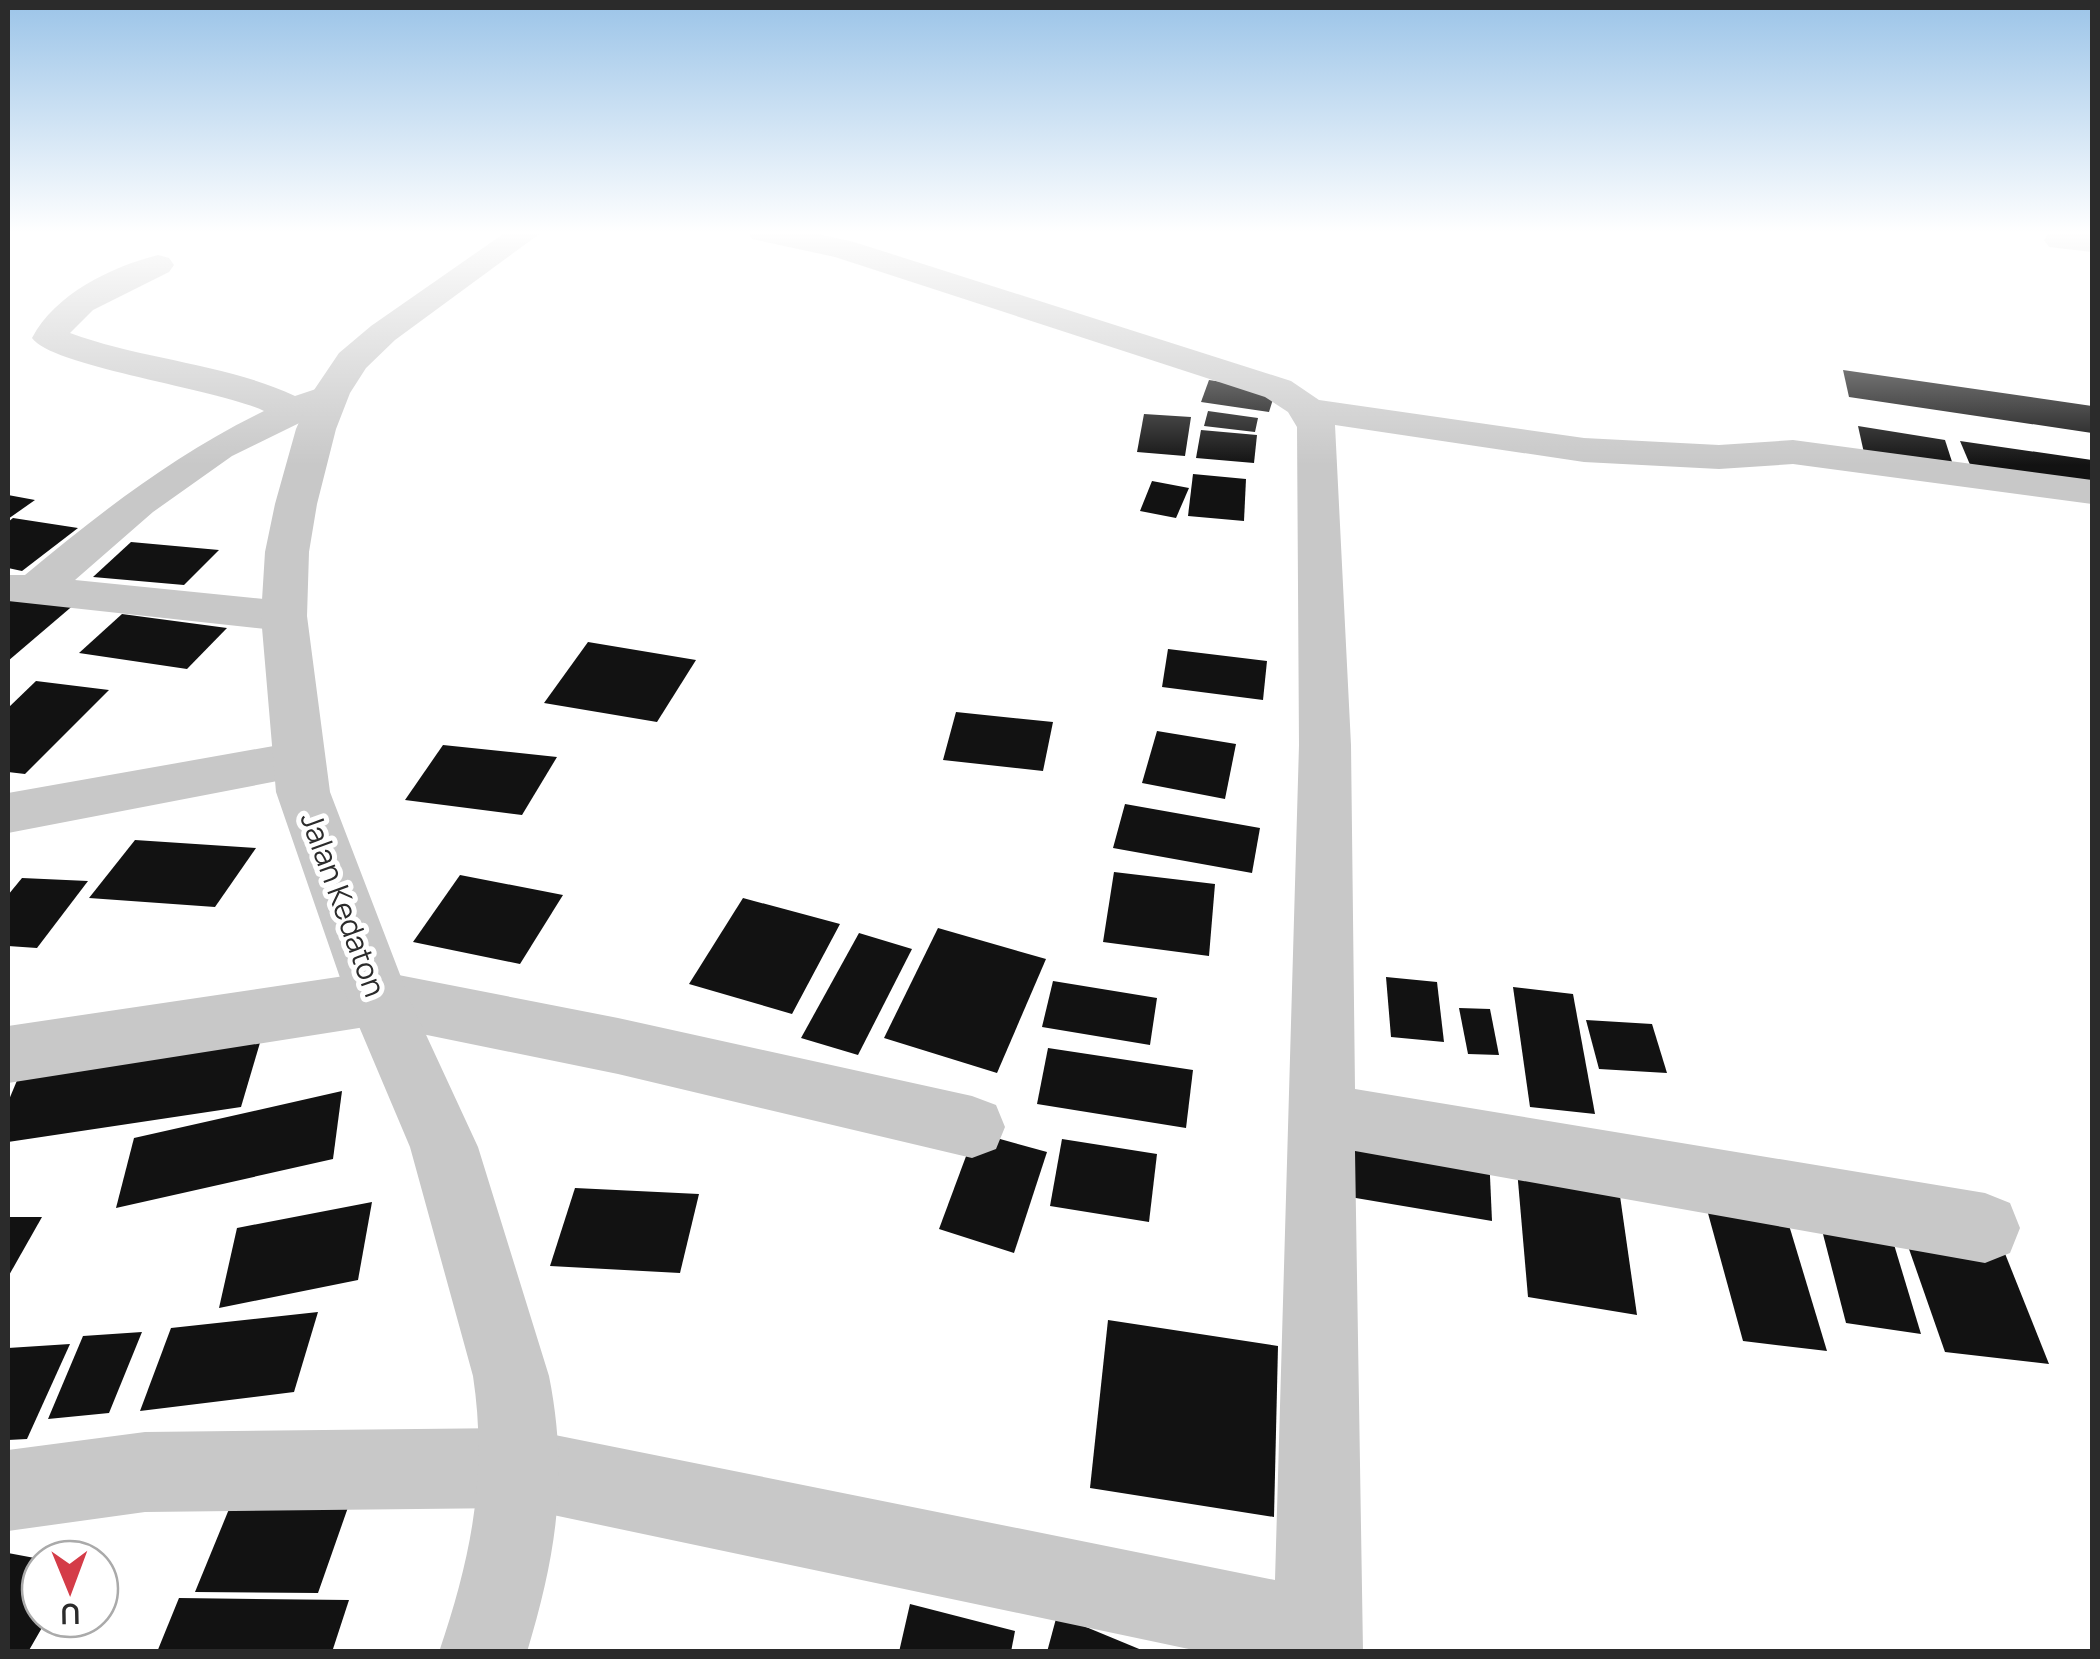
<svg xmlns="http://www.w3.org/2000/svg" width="2100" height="1659" font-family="Manrope,sans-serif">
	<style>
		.building { fill: #121212 }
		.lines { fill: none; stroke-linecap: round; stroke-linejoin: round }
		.minor { fill: #c8c8c8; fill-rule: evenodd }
		.tertiary { fill: #c8c8c8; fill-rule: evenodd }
		.labels { text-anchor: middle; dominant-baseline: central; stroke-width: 10; stroke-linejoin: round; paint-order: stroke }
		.street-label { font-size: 30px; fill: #2b2b2b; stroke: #fff }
	</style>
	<rect width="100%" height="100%" fill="#fff"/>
	<g class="building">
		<polygon points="1843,370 2092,406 2092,433 1849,397"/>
		<polygon points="1209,380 1276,390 1269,412 1201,402"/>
		<polygon points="1208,411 1258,418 1255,432 1204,426"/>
		<polygon points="1144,414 1191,417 1185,456 1137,452"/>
		<polygon points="1858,426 1945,440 1954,468 1864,453"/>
		<polygon points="1201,430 1257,435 1254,463 1196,458"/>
		<polygon points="1960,441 2092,460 2092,485 1971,467"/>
		<polygon points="1193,474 1246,479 1244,521 1188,516"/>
		<polygon points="1152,481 1189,488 1176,518 1140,511"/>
		<polygon points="8,495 35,500 8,519"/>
		<polygon points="13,518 78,528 22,571 8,568 8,522"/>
		<polygon points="131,542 219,550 184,585 93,577"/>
		<polygon points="8,592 76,603 8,661"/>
		<polygon points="122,614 227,628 187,669 79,653"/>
		<polygon points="588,642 696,660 657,722 544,703"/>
		<polygon points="1168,649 1267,661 1263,700 1162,687"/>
		<polygon points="36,681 109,690 25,774 8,772 8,708"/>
		<polygon points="956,712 1053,722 1043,771 943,760"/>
		<polygon points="1157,731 1236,744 1225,799 1142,783"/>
		<polygon points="443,745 557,757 522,815 405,800"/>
		<polygon points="1125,804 1260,828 1252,873 1113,848"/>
		<polygon points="135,840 256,848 215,907 89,898"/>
		<polygon points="1114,872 1215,884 1209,956 1103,942"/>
		<polygon points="460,875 563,895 520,964 413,942"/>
		<polygon points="22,878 88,881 37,948 8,946 8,895"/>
		<polygon points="743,898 840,924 792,1014 689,984"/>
		<polygon points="938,928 1046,959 997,1073 884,1038"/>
		<polygon points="859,933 912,949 858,1055 801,1038"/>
		<polygon points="1386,977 1437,982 1444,1042 1391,1037"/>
		<polygon points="1053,981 1157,998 1150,1045 1042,1027"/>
		<polygon points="1513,987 1573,994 1595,1114 1530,1107"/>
		<polygon points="1459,1008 1490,1009 1499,1055 1468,1054"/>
		<polygon points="1586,1020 1652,1024 1667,1073 1599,1069"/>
		<polygon points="262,1036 241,1107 8,1142 8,1102 21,1071"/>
		<polygon points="1048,1048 1193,1070 1186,1128 1037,1104"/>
		<polygon points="342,1091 333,1159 116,1208 134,1138"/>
		<polygon points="1345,1131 1489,1154 1492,1221 1344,1196"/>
		<polygon points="975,1132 1047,1152 1014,1253 939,1229"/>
		<polygon points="1062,1139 1157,1154 1149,1222 1050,1206"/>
		<polygon points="1516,1158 1617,1175 1637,1315 1528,1297"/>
		<polygon points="575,1188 699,1194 680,1273 550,1266"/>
		<polygon points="1703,1195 1782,1202 1827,1351 1743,1341"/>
		<polygon points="372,1202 358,1280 219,1308 237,1228"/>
		<polygon points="1816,1207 1886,1218 1921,1334 1846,1323"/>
		<polygon points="8,1217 42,1217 8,1277"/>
		<polygon points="1902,1229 2000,1241 2049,1364 1945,1352"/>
		<polygon points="318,1312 294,1392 140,1411 171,1328"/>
		<polygon points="1108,1320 1278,1346 1274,1517 1090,1488"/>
		<polygon points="142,1332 109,1413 48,1419 83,1336"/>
		<polygon points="70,1344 27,1439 8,1440 8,1348"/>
		<polygon points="243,1475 359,1476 318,1593 195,1592"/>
		<polygon points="8,1553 40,1559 40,1619 47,1619 28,1652 8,1652"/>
		<polygon points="179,1598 349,1600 332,1652 157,1652"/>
		<polygon points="910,1604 1015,1631 1011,1652 899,1652"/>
		<polygon points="1057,1615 1144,1651 1144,1652 1047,1652"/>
	</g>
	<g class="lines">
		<g class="minor">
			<polygon points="748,232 809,232 854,242 1291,381 1319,400 1584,438 1719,445 1793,440 2092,480 2092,504 1793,464 1719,469 1584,462 1335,425 1351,745 1355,1089 1985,1193 2010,1203 2020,1228 2010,1253 1985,1263 1355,1151 1363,1652 1203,1652 520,1508 145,1512 8,1531 8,1450 145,1432 520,1428 1275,1580 1299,745 1297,427 1288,412 1265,397 835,257 752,239"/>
			<polygon points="2049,233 2092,234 2092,252 2049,247 2044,240"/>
			<path d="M158,255L169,258L174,265L169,272L93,310L70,333C143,360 224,363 295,396L319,388L332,391L338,399L332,407L232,456L153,512L75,580L284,601L300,605L307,616L300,627L284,631L8,601V575H25C101,512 175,454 264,411C219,389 52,367 32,338C55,294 111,267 158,255Z"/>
			<polygon points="296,742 314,748 322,761 314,774 8,833 8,793"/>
			<polygon points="378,971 618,1018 972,1096 996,1105 1005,1127 996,1149 972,1158 618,1074 378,1025 8,1083 8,1026"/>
		</g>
		<path class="tertiary" d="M506,232H542L395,340L366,368L350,393L336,429L317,504L309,552L307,616L330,792L409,998L478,1147L549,1376C569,1476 556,1556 527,1652H439C471,1558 488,1475 473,1376L410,1147L347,998L276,792L261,616L265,552L275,504L296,429L312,393L339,353L371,326Z"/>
	</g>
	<linearGradient id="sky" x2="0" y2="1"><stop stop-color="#9bc4e8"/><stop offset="0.5" stop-color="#fff"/><stop offset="1" stop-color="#fff" stop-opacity="0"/></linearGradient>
	<rect width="2100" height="465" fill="url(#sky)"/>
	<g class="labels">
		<g class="street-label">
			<text transform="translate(344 904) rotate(70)">Jalan Kedaton</text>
		</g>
	</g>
	<rect width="2100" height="1659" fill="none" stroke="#2b2b2b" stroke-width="20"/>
	<g transform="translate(70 1589) rotate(179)"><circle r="48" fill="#ffffff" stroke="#aaaaaa" stroke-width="2.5"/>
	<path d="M0-8L18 38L0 25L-18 38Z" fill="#d43c48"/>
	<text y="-15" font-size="28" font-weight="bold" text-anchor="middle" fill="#2b2b2b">U</text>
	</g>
</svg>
